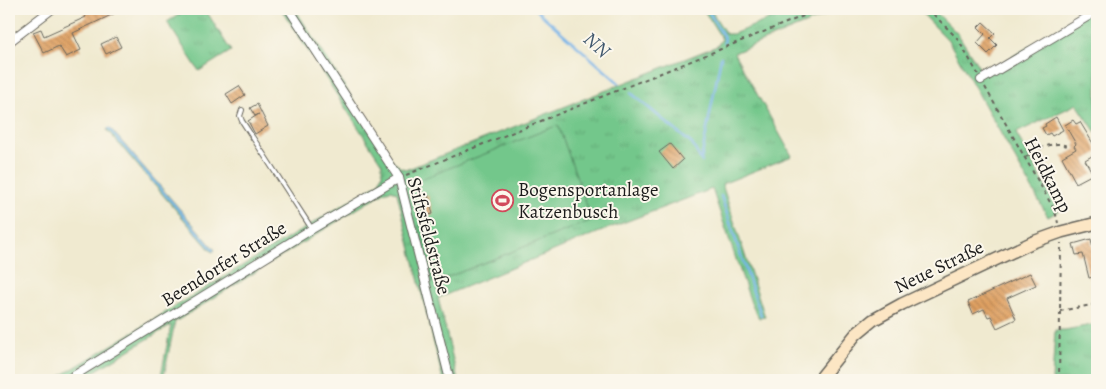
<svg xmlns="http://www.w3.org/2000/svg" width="1106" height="389" font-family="Alegreya,serif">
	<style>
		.grass { fill: url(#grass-tufts); stroke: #487254 }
		.pitch { fill: #73c78b; stroke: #487254 }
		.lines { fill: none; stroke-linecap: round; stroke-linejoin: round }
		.stream { stroke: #76b3e8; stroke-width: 2.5 }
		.building { fill: url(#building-back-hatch) }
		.lane-casing { stroke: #66645b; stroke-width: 6 }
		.street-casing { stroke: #66645b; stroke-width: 10 }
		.secondary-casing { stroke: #66645b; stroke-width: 14 }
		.path { stroke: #66645b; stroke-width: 2; stroke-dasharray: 4 4; stroke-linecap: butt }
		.lane { stroke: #fff; stroke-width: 4 }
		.street { stroke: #fff; stroke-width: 8 }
		.secondary { stroke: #fce6c4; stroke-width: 11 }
		.labels { text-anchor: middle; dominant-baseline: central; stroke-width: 4; stroke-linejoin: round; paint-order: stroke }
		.street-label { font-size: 19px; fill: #1c1c1c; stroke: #fbf7ec }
		.poi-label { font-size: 19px; fill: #1c1c1c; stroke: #fbf7ec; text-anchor: start }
		.water-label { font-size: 20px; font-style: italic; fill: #40586e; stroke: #fbf7ec }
	</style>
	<defs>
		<pattern id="grass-tufts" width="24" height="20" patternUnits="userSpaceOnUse" patternTransform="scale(1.25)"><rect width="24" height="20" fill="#73c78b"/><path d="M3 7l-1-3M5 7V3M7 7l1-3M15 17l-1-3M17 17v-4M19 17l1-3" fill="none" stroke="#63aa77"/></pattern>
		<pattern id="building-back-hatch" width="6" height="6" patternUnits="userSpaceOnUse" patternTransform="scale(1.25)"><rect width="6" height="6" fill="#dfa062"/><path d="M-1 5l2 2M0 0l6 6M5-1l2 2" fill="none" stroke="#b48250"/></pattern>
	</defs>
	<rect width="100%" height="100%" fill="#fbf7ec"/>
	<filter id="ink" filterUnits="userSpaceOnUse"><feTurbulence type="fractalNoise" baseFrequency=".02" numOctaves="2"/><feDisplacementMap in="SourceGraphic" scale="10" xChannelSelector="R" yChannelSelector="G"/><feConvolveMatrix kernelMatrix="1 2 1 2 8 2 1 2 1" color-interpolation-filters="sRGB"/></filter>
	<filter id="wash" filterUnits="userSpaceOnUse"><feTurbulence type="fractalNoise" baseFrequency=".0096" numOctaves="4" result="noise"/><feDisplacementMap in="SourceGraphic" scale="20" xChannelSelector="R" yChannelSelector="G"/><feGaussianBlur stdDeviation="1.12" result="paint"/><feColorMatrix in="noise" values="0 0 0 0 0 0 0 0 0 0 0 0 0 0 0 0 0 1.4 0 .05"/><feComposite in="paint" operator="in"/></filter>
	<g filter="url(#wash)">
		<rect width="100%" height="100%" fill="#f0ead0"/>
		<g class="grass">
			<polygon points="188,9 205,9 231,51 199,71 167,22"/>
			<polygon points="281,9 295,9 392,160 401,168 408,169 717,46 722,39 703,9 710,9 726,34 733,34 795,9 841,9 734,53 792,156 722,184 765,317 759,318 751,303 712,189 612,227 438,298 458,380 443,380 397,193 392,190 386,191 175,322 163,380 160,380 171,325 80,380 54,380 379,183 382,174 382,164"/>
			<polygon points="918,9 933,9 958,34 980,69 988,71 1093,9 1097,9 1097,134 1077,104 1016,133 1059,211 1048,217 948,40"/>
			<polygon points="110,128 215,250 212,252 107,130"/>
			<polygon points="1097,324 1097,380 1052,380 1055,330 1065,330"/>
		</g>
		<polygon class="pitch" points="558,125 592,220 433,283 419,226 425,222 414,182"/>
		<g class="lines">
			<g class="stream">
				<polyline points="535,9 619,83"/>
				<polyline points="707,9 725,39 724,42"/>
				<polyline points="631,93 692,144 702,162"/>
				<polyline points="109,129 213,250"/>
				<polyline points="701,160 721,57"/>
				<polyline points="721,196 761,315"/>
			</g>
		</g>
		<g id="blocks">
			<g class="building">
				<polygon points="82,9 124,9 73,33 81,50 66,57 59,46 44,53 33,32 41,29 44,36 75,22 86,17"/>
				<polygon points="983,22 995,33 990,38 997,45 988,54 977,43 985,34 978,27"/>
				<polygon points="116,37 121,47 106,54 101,44"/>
				<polygon points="239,86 245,95 232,104 226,94"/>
				<polygon points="257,104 268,126 255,134 248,121 259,114 255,116 250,108"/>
				<polygon points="1056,117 1063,130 1052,136 1050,133 1046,135 1042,128 1046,126 1045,124"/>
				<polygon points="1073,120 1076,124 1080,122 1097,150 1097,153 1085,160 1093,174 1076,183 1062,157 1076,149 1074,146 1076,144 1065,125"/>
				<polygon points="670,144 683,160 673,169 659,152"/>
				<polygon points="428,195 433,214 425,216 420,197"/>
				<polygon points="1091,239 1097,268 1097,276 1089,278 1083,254 1076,255 1073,244"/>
				<polygon points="1030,273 1036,285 1007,298 1016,319 997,328 991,316 988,317 984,309 973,314 968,302"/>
			</g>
		</g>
	</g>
	<g filter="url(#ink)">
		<use href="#blocks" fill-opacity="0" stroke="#66645b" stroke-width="1"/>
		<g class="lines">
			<defs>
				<polyline id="lane" points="242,110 240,116 242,121 312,229"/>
				<g id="street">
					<polyline points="289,9 399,178 450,380"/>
					<polyline points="9,42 52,9"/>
					<polyline points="981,80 1097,11"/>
					<polyline points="67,380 312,229 399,178"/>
				</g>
				<polyline id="secondary" points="819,380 856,334 873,320 902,304 1033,242 1061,232 1097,223"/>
			</defs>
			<use href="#lane" class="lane-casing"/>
			<use href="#street" class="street-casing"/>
			<use href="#secondary" class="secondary-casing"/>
			<g class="path">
				<polyline points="928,9 957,38 978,74"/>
				<polyline points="985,87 1055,211 1058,223"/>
				<path d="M1026,157C1039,149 1054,139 1069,147"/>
				<polyline points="406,175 821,9"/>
				<polyline points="1060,311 1097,304"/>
				<polyline points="1059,380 1061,243"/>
			</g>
			<use href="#lane" class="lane"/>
			<use href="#street" class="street"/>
			<use href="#secondary" class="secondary"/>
		</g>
	</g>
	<defs>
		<symbol id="stadium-ring" viewBox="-11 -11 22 22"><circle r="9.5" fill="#fbf7ec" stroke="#d1495b" stroke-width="1.5"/><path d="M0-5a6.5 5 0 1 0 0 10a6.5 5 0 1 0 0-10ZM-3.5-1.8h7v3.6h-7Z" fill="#d1495b"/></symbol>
	</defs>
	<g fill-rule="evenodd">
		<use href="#stadium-ring" x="490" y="188" width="25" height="25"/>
	</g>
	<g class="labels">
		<g class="street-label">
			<text transform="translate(1048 175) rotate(63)">Heidkamp</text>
			<text transform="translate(429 236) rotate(75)">Stiftsfeldstraße</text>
			<text transform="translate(224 264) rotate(-32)">Beendorfer Straße</text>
			<text transform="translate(939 267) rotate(-26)">Neue Straße</text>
		</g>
		<g class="poi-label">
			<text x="518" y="190">Bogensportanlage<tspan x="518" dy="22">Katzenbusch</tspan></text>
		</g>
		<g class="water-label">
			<text transform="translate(597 45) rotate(41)">NN</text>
		</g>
	</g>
	<rect width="1106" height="389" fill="none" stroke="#fbf7ec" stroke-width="30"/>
</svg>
